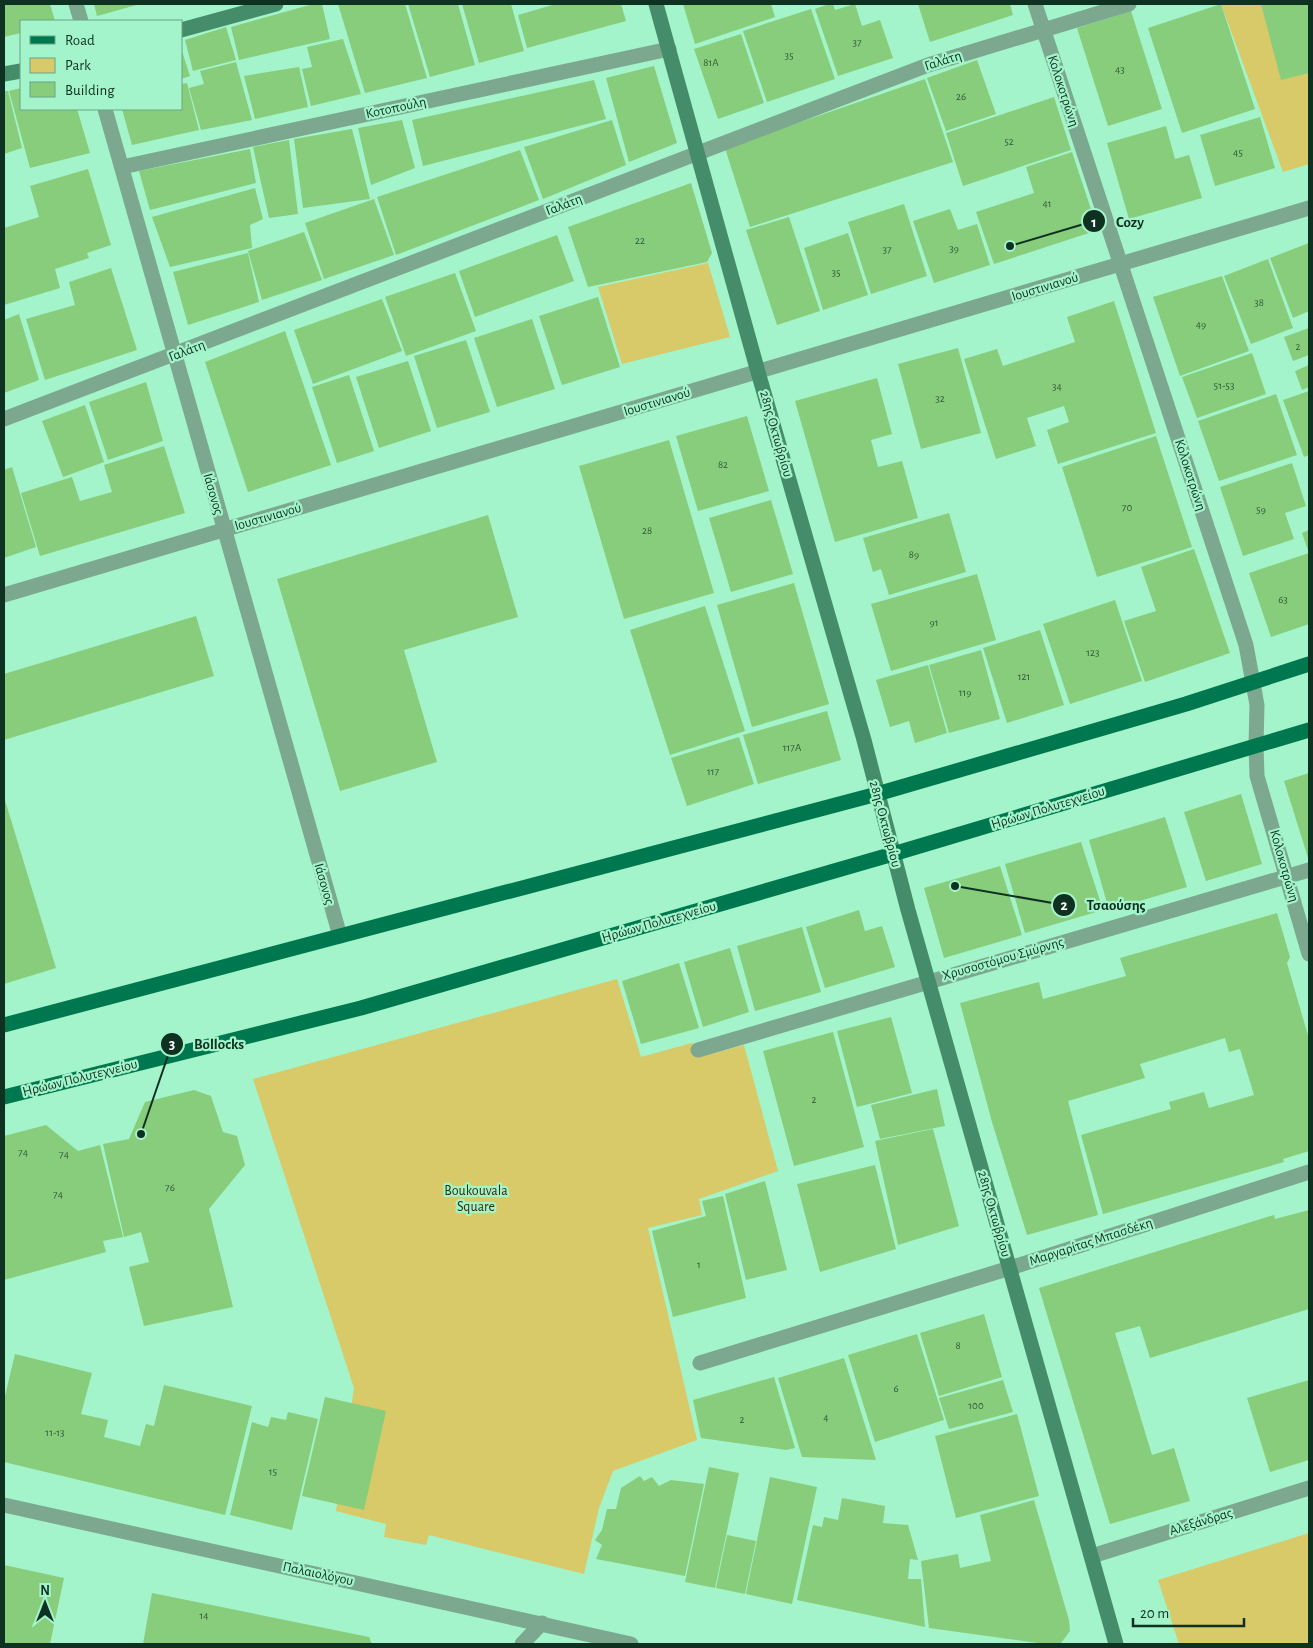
<svg xmlns="http://www.w3.org/2000/svg" width="1313" height="1648" font-family="'Alegreya Sans',sans-serif">
	<style>
		.green { fill: #d8c969 }
		.building { fill: #87cd7b }
		.lines { fill: none; stroke-linecap: round; stroke-linejoin: round }
		.street { stroke: #7ca890; stroke-width: 15 }
		.secondary { stroke: #458d6a; stroke-width: 15 }
		.primary { stroke: #00784f; stroke-width: 15 }
		.labels { text-anchor: middle; dominant-baseline: central; stroke-width: 4.5; stroke-linejoin: round; paint-order: stroke }
		.number-label { font-size: 11px; fill: #2d5838 }
		.street-label { font-size: 14px; fill: #0f3122; stroke: #a3f4ca }
		.park-label { font-size: 14px; fill: #352e00; stroke: #a3f4ca }
		.leader { fill: none; stroke: #0f3122; stroke-width: 2 }
		.callout-dot { fill: #0f3122; stroke: #a3f4ca; stroke-width: 2 }
		.mark-label { font-size: 15px; text-anchor: middle; font-weight: bold; fill: #fff }
		.callout-label { font-size: 15px; text-anchor: middle; font-weight: bold; fill: #0f3122; stroke: #a3f4ca; stroke-width: 4.5; stroke-linejoin: round; paint-order: stroke }
	</style>
	<rect width="100%" height="100%" fill="#a3f4ca"/>
	<g class="green">
		<polygon points="1221,4 1309,4 1309,164 1283,172"/>
		<polygon points="708,263 730,337 622,364 598,287"/>
		<polygon points="617,979 641,1057 692,1043 703,1056 744,1045 778,1171 699,1199 702,1215 648,1228 697,1440 613,1471 599,1508 584,1574 429,1535 426,1545 384,1537 386,1524 336,1511 354,1388 253,1079"/>
		<polygon points="1309,1533 1309,1644 1179,1644 1158,1580"/>
	</g>
	<g class="building">
		<polygon points="4,4 50,4 55,21 21,21 21,33 4,37"/>
		<polygon points="94,4 140,4 97,16"/>
		<polygon points="313,4 322,4 330,39 239,60 231,27"/>
		<polygon points="338,4 405,4 427,78 365,93"/>
		<polygon points="408,4 458,4 475,65 430,77"/>
		<polygon points="462,4 511,4 524,51 479,63"/>
		<polygon points="556,4 621,4 626,21 527,48 518,15"/>
		<polygon points="683,4 771,4 775,17 695,44"/>
		<polygon points="829,4 833,4 835,10 855,4 862,26 880,20 893,58 838,76 815,9"/>
		<polygon points="918,4 1010,4 1013,15 930,42"/>
		<polygon points="1221,4 1255,109 1182,133 1148,28"/>
		<polygon points="1261,4 1309,4 1309,73 1281,80"/>
		<polygon points="811,9 835,79 767,102 743,31"/>
		<polygon points="1131,11 1162,109 1108,126 1077,28"/>
		<polygon points="226,27 236,60 193,71 185,40"/>
		<polygon points="741,34 764,103 718,119 694,49"/>
		<polygon points="343,39 361,94 311,106 302,69 312,67 307,47"/>
		<polygon points="181,48 190,76 181,79"/>
		<polygon points="977,60 996,114 946,131 927,78"/>
		<polygon points="236,62 252,120 201,130 189,88 204,84 200,71"/>
		<polygon points="654,66 677,143 629,162 606,78"/>
		<polygon points="299,67 308,107 255,119 244,76"/>
		<polygon points="925,79 953,162 750,227 725,148"/>
		<polygon points="594,80 606,119 423,166 412,120"/>
		<polygon points="187,83 199,130 132,145 122,109 181,109 181,84"/>
		<polygon points="21,88 21,109 77,109 90,153 30,168 9,91"/>
		<polygon points="4,91 8,91 22,148 4,154"/>
		<polygon points="1054,97 1071,150 963,186 946,133"/>
		<polygon points="1260,117 1275,168 1215,186 1200,135"/>
		<polygon points="402,120 415,168 371,185 358,128"/>
		<polygon points="612,120 626,165 543,199 524,147"/>
		<polygon points="1166,126 1175,159 1189,155 1202,198 1129,219 1107,143"/>
		<polygon points="352,129 370,199 303,208 294,139"/>
		<polygon points="289,140 298,214 269,218 253,147"/>
		<polygon points="250,149 256,183 150,210 139,171"/>
		<polygon points="520,150 539,200 396,255 377,197"/>
		<polygon points="1072,152 1098,230 994,264 976,212 1034,193 1026,167"/>
		<polygon points="88,169 111,245 87,253 89,258 55,269 60,288 4,305 4,228 39,217 30,186"/>
		<polygon points="691,183 712,253 707,262 588,287 568,227"/>
		<polygon points="255,188 263,219 250,225 252,248 170,267 152,217"/>
		<polygon points="374,199 394,255 324,279 305,223"/>
		<polygon points="904,204 927,276 871,294 848,222"/>
		<polygon points="950,209 958,230 977,224 990,265 934,283 913,221"/>
		<polygon points="789,217 820,311 777,325 746,230"/>
		<polygon points="304,232 322,280 262,300 248,251"/>
		<polygon points="848,233 868,295 823,310 804,248"/>
		<polygon points="557,235 574,281 475,317 459,271"/>
		<polygon points="1309,243 1309,311 1293,318 1270,258"/>
		<polygon points="248,253 259,302 188,325 173,272"/>
		<polygon points="1268,259 1293,328 1251,344 1224,276"/>
		<polygon points="111,268 137,350 45,380 26,319 75,305 69,282"/>
		<polygon points="455,273 476,331 406,356 385,297"/>
		<polygon points="1222,276 1249,351 1180,376 1153,297"/>
		<polygon points="598,297 620,367 562,385 539,316"/>
		<polygon points="382,299 402,351 313,384 294,330"/>
		<polygon points="1114,301 1156,433 1058,464 1047,430 1069,422 1064,406 1027,418 1036,446 996,459 964,359 997,349 1003,366 1075,342 1067,317"/>
		<polygon points="19,314 39,380 4,393 4,320"/>
		<polygon points="532,319 555,389 497,407 474,338"/>
		<polygon points="1309,328 1309,355 1293,361 1284,337"/>
		<polygon points="285,331 331,465 248,492 205,362"/>
		<polygon points="466,340 490,412 437,428 414,356"/>
		<polygon points="958,348 981,433 921,449 898,364"/>
		<polygon points="1252,353 1266,394 1197,418 1182,377"/>
		<polygon points="408,361 431,431 379,448 356,377"/>
		<polygon points="1309,365 1309,387 1302,390 1295,371"/>
		<polygon points="349,375 374,451 337,463 312,387"/>
		<polygon points="877,378 892,434 871,440 878,467 902,461 918,518 835,542 795,401"/>
		<polygon points="146,382 163,441 108,460 89,402"/>
		<polygon points="1309,391 1309,455 1304,457 1283,400"/>
		<polygon points="1276,394 1297,455 1219,481 1198,421"/>
		<polygon points="85,405 104,462 63,477 42,421"/>
		<polygon points="747,416 769,491 698,511 676,436"/>
		<polygon points="1156,436 1192,547 1097,577 1062,467"/>
		<polygon points="669,440 714,593 624,619 579,466"/>
		<polygon points="164,446 185,513 40,556 21,493 72,477 80,501 112,492 104,465"/>
		<polygon points="1292,463 1306,506 1285,513 1294,539 1243,556 1220,487"/>
		<polygon points="12,467 36,547 4,558 4,470"/>
		<polygon points="771,500 793,574 731,592 709,518"/>
		<polygon points="949,513 966,572 889,595 881,569 873,572 863,538"/>
		<polygon points="488,515 518,617 404,650 437,762 340,791 277,579"/>
		<polygon points="1309,530 1309,624 1271,637 1249,573 1309,553 1302,533"/>
		<polygon points="1194,549 1230,653 1145,682 1124,621 1156,611 1141,567"/>
		<polygon points="977,574 996,640 891,671 871,604"/>
		<polygon points="794,583 829,704 752,727 717,605"/>
		<polygon points="1115,600 1142,681 1070,704 1043,624"/>
		<polygon points="705,606 745,731 670,755 630,630"/>
		<polygon points="196,616 214,676 4,740 4,674"/>
		<polygon points="1040,630 1064,705 1007,723 983,648"/>
		<polygon points="981,650 1000,719 949,733 929,665"/>
		<polygon points="928,665 947,733 915,743 909,721 890,727 876,680"/>
		<polygon points="827,711 841,760 758,784 743,735"/>
		<polygon points="739,737 754,784 687,806 671,758"/>
		<polygon points="1309,773 1309,861 1284,781"/>
		<polygon points="1241,794 1262,864 1206,881 1184,812"/>
		<polygon points="4,797 56,968 4,984"/>
		<polygon points="1165,817 1187,887 1109,910 1089,840"/>
		<polygon points="1081,842 1103,910 1025,933 1005,864"/>
		<polygon points="1000,866 1022,935 944,958 924,888"/>
		<polygon points="859,910 865,931 882,926 895,967 825,988 806,927"/>
		<polygon points="1277,913 1290,957 1287,963 1309,1039 1309,1151 1283,1159 1284,1162 1103,1214 1081,1135 1171,1109 1169,1102 1204,1092 1209,1108 1254,1095 1240,1049 1229,1052 1225,1038 1140,1064 1145,1078 1068,1101 1098,1215 1027,1235 992,1122 960,1003 1039,982 1043,999 1126,976 1120,958"/>
		<polygon points="802,927 821,992 755,1011 737,946"/>
		<polygon points="730,948 749,1012 703,1027 684,962"/>
		<polygon points="679,963 699,1028 641,1044 622,981"/>
		<polygon points="891,1017 912,1093 857,1107 837,1031"/>
		<polygon points="833,1032 864,1147 794,1166 763,1051"/>
		<polygon points="937,1089 945,1126 880,1139 871,1105"/>
		<polygon points="194,1090 211,1096 223,1132 237,1136 245,1165 209,1209 233,1307 144,1326 129,1267 149,1262 141,1232 124,1237 103,1144 129,1139 145,1102"/>
		<polygon points="46,1125 78,1151 100,1145 123,1237 103,1241 106,1252 4,1280 4,1136"/>
		<polygon points="933,1129 959,1226 898,1245 875,1141"/>
		<polygon points="875,1165 896,1249 820,1272 797,1184"/>
		<polygon points="765,1181 787,1270 746,1280 725,1194"/>
		<polygon points="723,1196 746,1298 673,1317 652,1231 706,1216 702,1201"/>
		<polygon points="1309,1210 1309,1309 1150,1358 1140,1326 1115,1333 1152,1455 1174,1448 1190,1501 1110,1524 1039,1288 1274,1215 1275,1219"/>
		<polygon points="984,1314 1002,1377 939,1396 920,1333"/>
		<polygon points="917,1334 944,1420 875,1442 848,1355"/>
		<polygon points="15,1354 92,1373 81,1414 108,1420 104,1437 140,1446 146,1424 154,1426 164,1385 252,1406 225,1515 4,1462 4,1400"/>
		<polygon points="844,1358 876,1460 802,1457 778,1378"/>
		<polygon points="774,1377 795,1448 786,1450 701,1438 693,1400"/>
		<polygon points="1003,1380 1013,1412 949,1429 939,1398"/>
		<polygon points="1309,1380 1309,1460 1270,1472 1247,1398"/>
		<polygon points="325,1397 386,1411 364,1510 302,1496"/>
		<polygon points="288,1412 318,1419 292,1530 230,1515 252,1422 268,1427 271,1417 286,1420"/>
		<polygon points="1017,1414 1039,1496 956,1518 935,1436"/>
		<polygon points="709,1467 739,1473 715,1588 685,1582"/>
		<polygon points="640,1476 644,1481 652,1477 659,1486 671,1480 704,1484 685,1576 596,1559 602,1545 595,1540 602,1530 607,1509 616,1509 621,1488"/>
		<polygon points="770,1477 817,1487 792,1604 746,1594"/>
		<polygon points="842,1498 885,1506 883,1523 908,1525 918,1560 910,1559 908,1579 921,1579 925,1627 797,1600 813,1525 822,1527 824,1517 838,1520"/>
		<polygon points="1034,1500 1069,1620 1070,1631 1061,1643 1045,1644 929,1628 921,1561 958,1554 960,1568 991,1561 980,1515"/>
		<polygon points="727,1535 756,1541 745,1594 716,1588"/>
		<polygon points="4,1565 64,1578 50,1644 4,1644"/>
		<polygon points="152,1593 369,1637 372,1644 143,1644"/>
	</g>
	<g class="lines">
		<g class="street">
			<polyline points="76,4 81,21"/>
			<polyline points="1035,4 1246,645 1257,705 1256,745 1257,776 1309,954"/>
			<polyline points="105,109 340,936"/>
			<polyline points="122,167 669,49"/>
			<polyline points="4,419 928,65 1129,4"/>
			<polyline points="4,595 1309,208"/>
			<polyline points="698,1050 1309,870"/>
			<polyline points="700,1363 1010,1268 1309,1172"/>
			<polyline points="4,1505 631,1644"/>
			<polyline points="1092,1556 1309,1488"/>
			<polyline points="522,1644 542,1623"/>
		</g>
		<g class="secondary">
			<polyline points="656,4 758,372 864,740 908,910 1116,1644"/>
			<polyline points="181,30 276,4"/>
			<polyline points="4,74 21,71"/>
		</g>
		<g class="primary">
			<polyline points="4,1025 877,794 1186,704 1309,664"/>
			<polyline points="4,1097 361,1008 893,854 1309,730"/>
		</g>
	</g>
	<g class="labels">
		<g class="number-label">
			<text x="857" y="42">37</text>
			<text x="789" y="55">35</text>
			<text x="711" y="62">81Α</text>
			<text x="1120" y="69">43</text>
			<text x="961" y="96">26</text>
			<text x="1009" y="141">52</text>
			<text x="1238" y="152">45</text>
			<text x="1047" y="203">41</text>
			<text x="640" y="240">22</text>
			<text x="954" y="248">39</text>
			<text x="887" y="249">37</text>
			<text x="836" y="272">35</text>
			<text x="1259" y="302">38</text>
			<text x="1201" y="324">49</text>
			<text x="1298" y="346">2</text>
			<text x="1224" y="385">51-53</text>
			<text x="1057" y="386">34</text>
			<text x="940" y="398">32</text>
			<text x="723" y="464">82</text>
			<text x="1127" y="507">70</text>
			<text x="1261" y="509">59</text>
			<text x="647" y="530">28</text>
			<text x="914" y="554">89</text>
			<text x="1283" y="599">63</text>
			<text x="934" y="622">91</text>
			<text x="1093" y="652">123</text>
			<text x="1024" y="676">121</text>
			<text x="965" y="692">119</text>
			<text x="792" y="747">117A</text>
			<text x="713" y="771">117</text>
			<text x="814" y="1099">2</text>
			<text x="23" y="1152">74</text>
			<text x="64" y="1154">74</text>
			<text x="170" y="1187">76</text>
			<text x="58" y="1194">74</text>
			<text x="699" y="1264">1</text>
			<text x="958" y="1345">8</text>
			<text x="896" y="1388">6</text>
			<text x="976" y="1405">100</text>
			<text x="826" y="1417">4</text>
			<text x="742" y="1419">2</text>
			<text x="55" y="1432">11-13</text>
			<text x="273" y="1471">15</text>
			<text x="204" y="1615">14</text>
		</g>
		<g class="street-label">
			<text transform="translate(943 61) rotate(-18)">Γαλάτη</text>
			<text transform="translate(1063 91) rotate(72)">Κολοκοτρώνη</text>
			<text transform="translate(396 108) rotate(-12)">Κοτοπούλη</text>
			<text transform="translate(564 205) rotate(-21)">Γαλάτη</text>
			<text transform="translate(1045 287) rotate(-17)">Ιουστινιανού</text>
			<text transform="translate(187 351) rotate(-21)">Γαλάτη</text>
			<text transform="translate(657 402) rotate(-17)">Ιουστινιανού</text>
			<text transform="translate(776 434) rotate(74)">28ης Οκτωβρίου</text>
			<text transform="translate(1190 475) rotate(72)">Κολοκοτρώνη</text>
			<text transform="translate(213 494) rotate(74)">Ιάσονος</text>
			<text transform="translate(268 517) rotate(-16)">Ιουστινιανού</text>
			<text transform="translate(1048 808) rotate(-17)">Ηρώων Πολυτεχνείου</text>
			<text transform="translate(885 824) rotate(75)">28ης Οκτωβρίου</text>
			<text transform="translate(1284 866) rotate(74)">Κολοκοτρώνη</text>
			<text transform="translate(324 884) rotate(74)">Ιάσονος</text>
			<text transform="translate(659 922) rotate(-16)">Ηρώων Πολυτεχνείου</text>
			<text transform="translate(1003 959) rotate(-16)">Χρυσοστόμου Σμύρνης</text>
			<text transform="translate(80 1078) rotate(-14)">Ηρώων Πολυτεχνείου</text>
			<text transform="translate(994 1214) rotate(74)">28ης Οκτωβρίου</text>
			<text transform="translate(1091 1242) rotate(-18)">Μαργαρίτας Μπασδέκη</text>
			<text transform="translate(1201 1522) rotate(-17)">Αλεξάνδρας</text>
			<text transform="translate(318 1574) rotate(12)">Παλαιολόγου</text>
		</g>
		<g class="park-label">
			<text x="476" y="1191">Boukouvala<tspan x="476" dy="16">Square</tspan></text>
		</g>
	</g>
	<path class="leader" d="M1010 246L1094 221M955 886L1064 905M141 1134L172 1044"/>
	<g class="callout-dot">
		<circle cx="1010" cy="246" r="5"/>
		<circle cx="955" cy="886" r="5"/>
		<circle cx="141" cy="1134" r="5"/>
		<circle cx="1094" cy="221" r="12"/>
		<circle cx="1064" cy="905" r="12"/>
		<circle cx="172" cy="1044" r="12"/>
	</g>
	<g class="mark-label">
		<text x="1094" y="227">1</text>
		<text x="1064" y="910">2</text>
		<text x="172" y="1049">3</text>
	</g>
	<g class="callout-label">
		<text x="1130" y="227">Cozy</text>
		<text x="1116" y="910">Τσαούσης</text>
		<text x="219" y="1049">Bollocks</text>
	</g>
	<rect width="1313" height="1648" fill="none" stroke="#0f3122" stroke-width="10"/>
	<rect x="20" y="20" width="162" height="90" fill="#a3f4ca" stroke="#68a687"/>
	<rect x="30" y="36" width="25" height="8" fill="#00784f" stroke="#68a687"/>
	<text x="65" y="45" font-size="15" fill="#0f3122">Road</text>
	<rect x="30" y="58" width="25" height="15" fill="#d8c969" stroke="#68a687"/>
	<text x="65" y="70" font-size="15" fill="#0f3122">Park</text>
	<rect x="30" y="82" width="25" height="15" fill="#87cd7b" stroke="#68a687"/>
	<text x="65" y="95" font-size="15" fill="#0f3122">Building</text>
	<g transform="translate(45 1603)" stroke="#a3f4ca" stroke-width="4" paint-order="stroke">
	<path d="M0-4L9 19L0 12L-9 19Z" fill="#0f3122"/>
	<text y="-8" font-size="14" font-weight="bold" text-anchor="middle" fill="#0f3122">N</text>
	</g>
	<path d="M1133 1618v8h111v-8" fill="none" stroke="#0f3122" stroke-width="2.5"/>
	<text x="1140" y="1618" font-size="15" fill="#0f3122" stroke="#a3f4ca" stroke-width="4" paint-order="stroke">20 m</text>
</svg>
